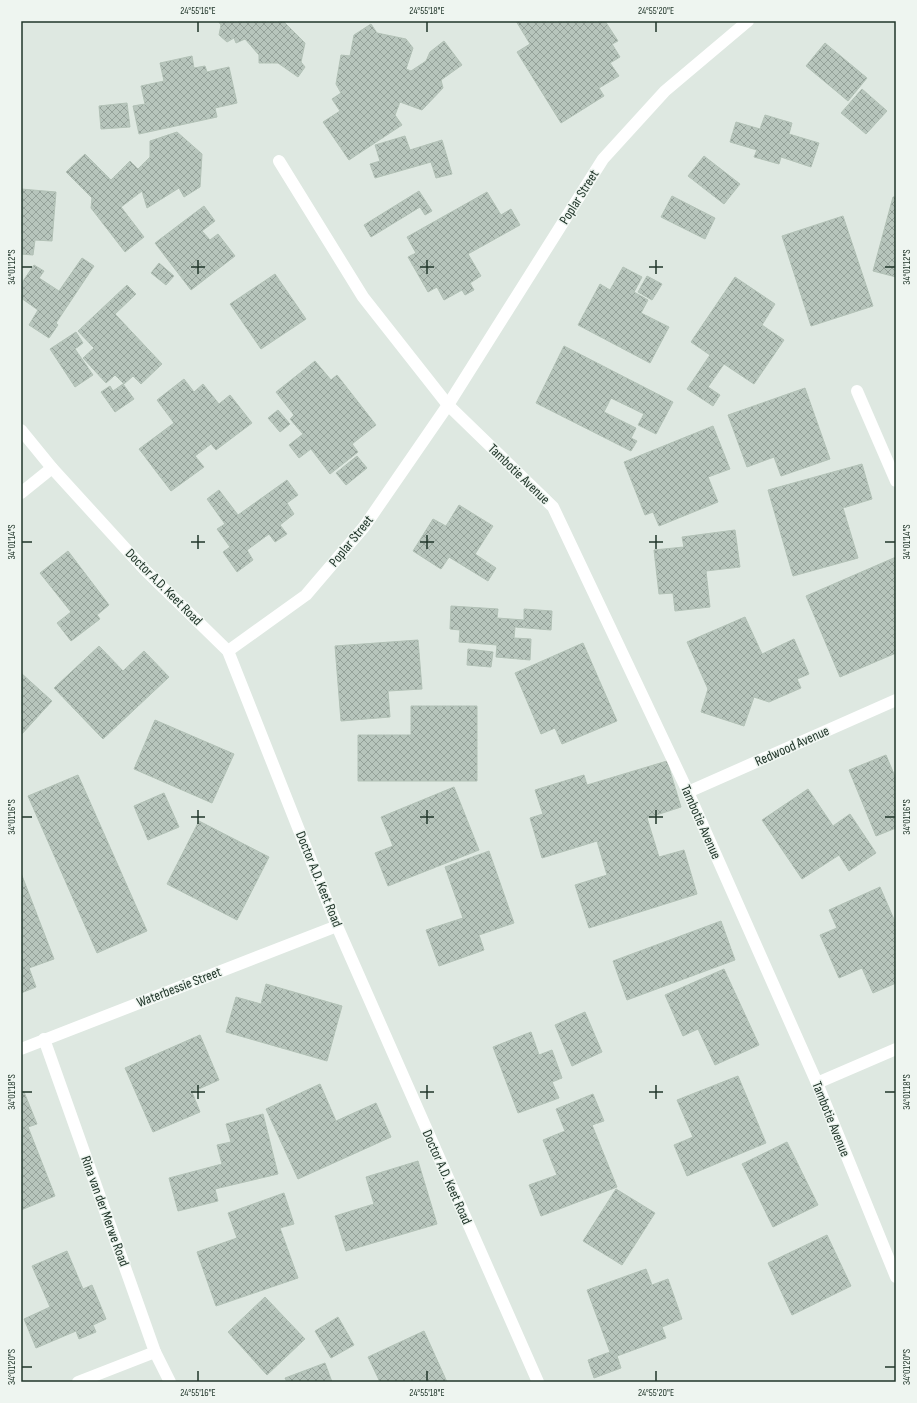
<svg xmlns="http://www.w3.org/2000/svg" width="917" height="1403" font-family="'Sofia Sans Condensed',sans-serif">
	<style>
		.building { fill: url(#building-cross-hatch); stroke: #b2c1b6 }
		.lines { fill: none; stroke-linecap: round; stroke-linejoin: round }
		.minor { stroke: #fff; stroke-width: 12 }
		.ticks { fill: none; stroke: #21362a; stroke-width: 1.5 }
		.labels { text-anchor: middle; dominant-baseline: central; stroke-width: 3; stroke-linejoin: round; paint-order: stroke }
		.street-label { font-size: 14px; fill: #21362a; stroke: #eef5f0 }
		.neatline { fill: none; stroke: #21362a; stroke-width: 1.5 }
		.ticks-label { font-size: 10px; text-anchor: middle; fill: #21362a }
	</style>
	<defs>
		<pattern id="building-cross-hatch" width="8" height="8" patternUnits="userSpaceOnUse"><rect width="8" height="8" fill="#b7c5bc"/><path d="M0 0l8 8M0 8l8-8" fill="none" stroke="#94a199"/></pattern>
	</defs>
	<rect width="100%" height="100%" fill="#dee8e1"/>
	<g class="building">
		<polygon points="218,21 283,21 305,43 301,62 305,67 298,77 278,63 259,63 259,55 245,39 236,43 234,38 227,42 219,35 221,25"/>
		<polygon points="516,21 605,21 618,41 612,44 620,57 610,63 619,76 599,88 604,96 561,123 517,52 530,44"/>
		<polygon points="371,24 377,33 406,39 413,48 406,69 411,71 426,61 430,52 444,41 462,65 441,80 443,88 422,110 400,102 395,115 402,125 349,160 323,122 340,111 332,99 341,93 336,84 341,55 350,56 354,35"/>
		<polygon points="825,43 867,78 848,101 806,66"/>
		<polygon points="192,56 194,68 205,66 207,72 229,67 237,103 215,108 217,117 139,134 133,106 145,104 141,86 164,81 160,63"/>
		<polygon points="862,89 887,111 866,134 841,113"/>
		<polygon points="127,103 130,127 101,129 99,106"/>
		<polygon points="765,115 792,123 789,134 819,143 811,167 781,157 779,164 754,157 757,150 730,142 736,122 760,129"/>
		<polygon points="177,132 202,154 200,187 184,197 179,188 147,208 142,191 121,207 144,237 125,252 91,208 92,198 66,172 85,154 111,180 130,161 138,169 150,157 150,141"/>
		<polygon points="405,136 410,150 442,140 452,174 436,178 431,162 375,178 370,164 380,161 375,145"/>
		<polygon points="704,156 740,184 724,204 688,176"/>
		<polygon points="21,189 56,192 52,241 35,240 33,255 21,254"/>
		<polygon points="419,191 432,211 425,215 420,207 371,237 364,225"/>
		<polygon points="487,192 501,215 511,209 520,225 468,254 481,276 470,283 474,290 465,295 462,290 444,300 437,287 428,292 408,257 416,253 407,237"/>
		<polygon points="672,196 715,218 705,239 661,217"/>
		<polygon points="893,197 896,197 896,277 873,271"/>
		<polygon points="204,206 215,221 202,231 210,240 218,234 235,256 191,290 155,243"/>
		<polygon points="843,216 873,306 811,326 782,236"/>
		<polygon points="82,258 94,266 56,323 58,325 49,338 29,325 38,310 21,298 21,284 34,265 44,271 39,278 59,291"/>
		<polygon points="159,263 174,276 166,285 151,273"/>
		<polygon points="623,267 642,277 634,292 648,300 641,313 669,327 650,363 578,325 600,284 610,290"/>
		<polygon points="275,274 306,319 261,349 230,304"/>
		<polygon points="647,276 662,284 652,300 638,292"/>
		<polygon points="735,277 775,304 762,325 784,340 754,384 724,364 708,387 720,395 713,406 687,389 710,355 691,342"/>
		<polygon points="127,285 136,294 115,314 162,364 141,384 133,376 124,384 115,375 106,383 83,358 94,348 78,331"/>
		<polygon points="76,332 83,343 75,349 93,375 75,387 50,349"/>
		<polygon points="564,346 673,402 656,434 638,425 644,414 611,398 604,412 636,428 631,438 637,441 631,451 536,403"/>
		<polygon points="315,361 331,380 337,375 376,425 352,444 358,452 330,474 311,449 299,458 289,445 303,434 290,419 294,415 276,392"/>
		<polygon points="184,379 194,392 203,384 219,404 230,395 252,423 216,450 211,444 195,456 204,467 171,491 139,449 174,423 157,400"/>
		<polygon points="123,384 134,399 115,412 101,392 110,386 113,391"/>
		<polygon points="805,388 830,459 781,476 774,457 747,467 728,415"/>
		<polygon points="278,410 290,424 280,432 268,418"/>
		<polygon points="713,426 730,469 708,477 718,502 659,526 653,512 645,515 624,462"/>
		<polygon points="357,456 367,468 346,485 336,473"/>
		<polygon points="862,464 872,499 843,508 858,558 793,576 768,490"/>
		<polygon points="287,480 298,495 287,503 294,514 280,525 287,534 275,542 269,534 247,550 253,560 237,572 223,552 230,547 217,529 225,524 207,499 219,490 238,515"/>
		<polygon points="459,505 493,526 475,554 496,568 488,581 449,557 441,569 413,551 433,519 446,526"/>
		<polygon points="735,530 740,567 706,571 710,607 675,611 673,593 659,594 654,550 684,547 682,537"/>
		<polygon points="68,551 109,605 97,615 100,619 71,641 57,623 71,612 40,573"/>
		<polygon points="896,557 896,653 840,677 806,596"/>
		<polygon points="451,606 498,609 497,618 524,620 524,609 552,611 551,630 515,627 514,638 531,639 530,660 496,657 497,645 459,642 460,630 450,629"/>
		<polygon points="745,617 762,654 794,639 809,674 797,679 801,688 769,702 754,697 744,726 701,712 708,689 687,642"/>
		<polygon points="418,640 422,689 388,691 390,717 341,721 335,646"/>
		<polygon points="583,643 617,721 562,744 555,728 541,734 515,673"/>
		<polygon points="99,646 123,671 144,651 169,677 103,739 54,688"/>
		<polygon points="468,649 493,652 491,667 467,665"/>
		<polygon points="21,673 52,701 21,735"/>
		<polygon points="411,706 477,706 477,781 358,781 358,735 411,735"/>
		<polygon points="155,720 234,754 212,803 134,769"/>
		<polygon points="886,755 896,779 896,828 876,836 849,770"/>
		<polygon points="667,761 681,807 647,818 659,857 684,850 697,894 589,928 575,885 607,875 597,841 542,858 530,818 543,814 535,790 584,775 587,785"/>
		<polygon points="78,775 147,931 97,953 28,796"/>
		<polygon points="454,787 479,850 388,886 375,853 393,846 381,817"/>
		<polygon points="808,789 833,826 850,814 876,853 849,871 839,855 802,879 762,820"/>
		<polygon points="164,793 179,827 148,840 134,806"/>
		<polygon points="199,821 269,857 237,920 167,884"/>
		<polygon points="489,851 514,923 479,935 484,950 439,966 426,930 463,918 445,867"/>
		<polygon points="21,873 54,959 29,968 36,987 21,993"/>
		<polygon points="880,887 896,924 896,983 873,993 862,968 839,978 820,935 837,928 829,910"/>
		<polygon points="721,921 735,960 627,1000 613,961"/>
		<polygon points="724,969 759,1045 715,1065 698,1029 683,1036 665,995"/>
		<polygon points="266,984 342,1006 327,1061 226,1032 236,997 261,1004"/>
		<polygon points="585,1012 602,1052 572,1066 555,1025"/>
		<polygon points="531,1032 539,1055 552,1050 562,1078 552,1082 559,1098 518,1113 493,1047"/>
		<polygon points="200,1035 219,1080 192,1092 200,1112 153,1132 125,1068"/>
		<polygon points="738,1076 766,1143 687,1176 674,1145 693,1137 677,1100"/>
		<polygon points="320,1084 336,1121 376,1103 391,1137 298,1179 266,1109"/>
		<polygon points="24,1092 37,1124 28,1127 55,1196 21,1210 21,1094"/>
		<polygon points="593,1094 604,1121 592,1125 617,1187 541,1216 529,1185 557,1175 543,1140 565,1131 556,1109"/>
		<polygon points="263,1114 278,1174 215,1189 218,1201 178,1211 169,1178 222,1164 217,1145 231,1142 226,1124"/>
		<polygon points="787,1142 818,1205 773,1227 742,1164"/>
		<polygon points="418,1161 437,1224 346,1251 335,1216 374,1204 366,1177"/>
		<polygon points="616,1189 655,1213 622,1265 583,1241"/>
		<polygon points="284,1193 294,1224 280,1228 298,1278 216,1306 197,1252 237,1238 228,1213"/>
		<polygon points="827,1235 851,1286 792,1315 768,1263"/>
		<polygon points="67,1251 83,1289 92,1285 106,1319 93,1325 96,1332 79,1339 76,1331 36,1348 24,1319 50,1307 32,1266"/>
		<polygon points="646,1269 652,1285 668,1279 682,1319 662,1327 666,1338 617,1356 621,1368 594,1378 588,1360 610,1352 587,1290"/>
		<polygon points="265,1297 305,1339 267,1375 228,1332"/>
		<polygon points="338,1317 354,1345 331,1358 315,1331"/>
		<polygon points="424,1331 447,1382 380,1382 368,1357"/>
		<polygon points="325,1363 332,1382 287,1382 285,1378"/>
	</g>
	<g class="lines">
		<g class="minor">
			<polyline points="279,161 363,297 448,405 553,507 688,792 817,1083 896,1277"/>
			<polyline points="857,391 896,481"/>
			<polyline points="21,430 52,468 145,570 228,651 337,926 538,1382"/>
			<polyline points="21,493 52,468"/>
			<polyline points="228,651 306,595 364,527 448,405 603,159 665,91 748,21"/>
			<polyline points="688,792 896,700"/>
			<polyline points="44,1039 155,1352 170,1382"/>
			<polyline points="21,1049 337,926"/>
			<polyline points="817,1083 896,1049"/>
			<polyline points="78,1382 155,1352"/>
		</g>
	</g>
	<path class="ticks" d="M198,22V32M427,22V32M656,22V32M198,260V274M427,260V274M656,260V274M22,267H32M191,267H205M420,267H434M649,267H663M885,267H895M198,535V549M427,535V549M656,535V549M22,542H32M191,542H205M420,542H434M649,542H663M885,542H895M198,810V824M427,810V824M656,810V824M22,817H32M191,817H205M420,817H434M649,817H663M885,817H895M198,1085V1099M427,1085V1099M656,1085V1099M22,1092H32M191,1092H205M420,1092H434M649,1092H663M885,1092H895M22,1367H32M885,1367H895M198,1371V1381M427,1371V1381M656,1371V1381"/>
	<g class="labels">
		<g class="street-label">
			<text transform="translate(579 197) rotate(-58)">Poplar Street</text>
			<text transform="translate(519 474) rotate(44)">Tambotie Avenue</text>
			<text transform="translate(351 541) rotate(-51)">Poplar Street</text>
			<text transform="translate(164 587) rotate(45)">Doctor A.D. Keet Road</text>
			<text transform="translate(792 746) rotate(-24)">Redwood Avenue</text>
			<text transform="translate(701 822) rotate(66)">Tambotie Avenue</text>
			<text transform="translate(319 879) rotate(68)">Doctor A.D. Keet Road</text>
			<text transform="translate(179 987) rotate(-21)">Waterbessie Street</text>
			<text transform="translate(831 1119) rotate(68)">Tambotie Avenue</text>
			<text transform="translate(447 1177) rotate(66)">Doctor A.D. Keet Road</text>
			<text transform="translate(105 1211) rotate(70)">Rina van der Merwe Road</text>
		</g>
	</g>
	<rect width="917" height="1403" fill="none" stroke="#eef5f0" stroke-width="44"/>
	<rect x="22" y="22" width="873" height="1359" class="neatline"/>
	<g class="ticks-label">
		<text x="198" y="14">24°55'16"E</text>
		<text x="427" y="14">24°55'18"E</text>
		<text x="656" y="14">24°55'20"E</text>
		<text transform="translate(11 267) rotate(-90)" y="4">34°01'12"S</text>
		<text transform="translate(906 267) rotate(-90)" y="4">34°01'12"S</text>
		<text transform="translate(11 542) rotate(-90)" y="4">34°01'14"S</text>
		<text transform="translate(906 542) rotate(-90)" y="4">34°01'14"S</text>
		<text transform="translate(11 817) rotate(-90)" y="4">34°01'16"S</text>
		<text transform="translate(906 817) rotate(-90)" y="4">34°01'16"S</text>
		<text transform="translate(11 1092) rotate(-90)" y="4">34°01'18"S</text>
		<text transform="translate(906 1092) rotate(-90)" y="4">34°01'18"S</text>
		<text transform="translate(11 1367) rotate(-90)" y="4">34°01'20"S</text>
		<text transform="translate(906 1367) rotate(-90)" y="4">34°01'20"S</text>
		<text x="198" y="1396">24°55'16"E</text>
		<text x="427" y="1396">24°55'18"E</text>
		<text x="656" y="1396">24°55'20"E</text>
	</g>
</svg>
